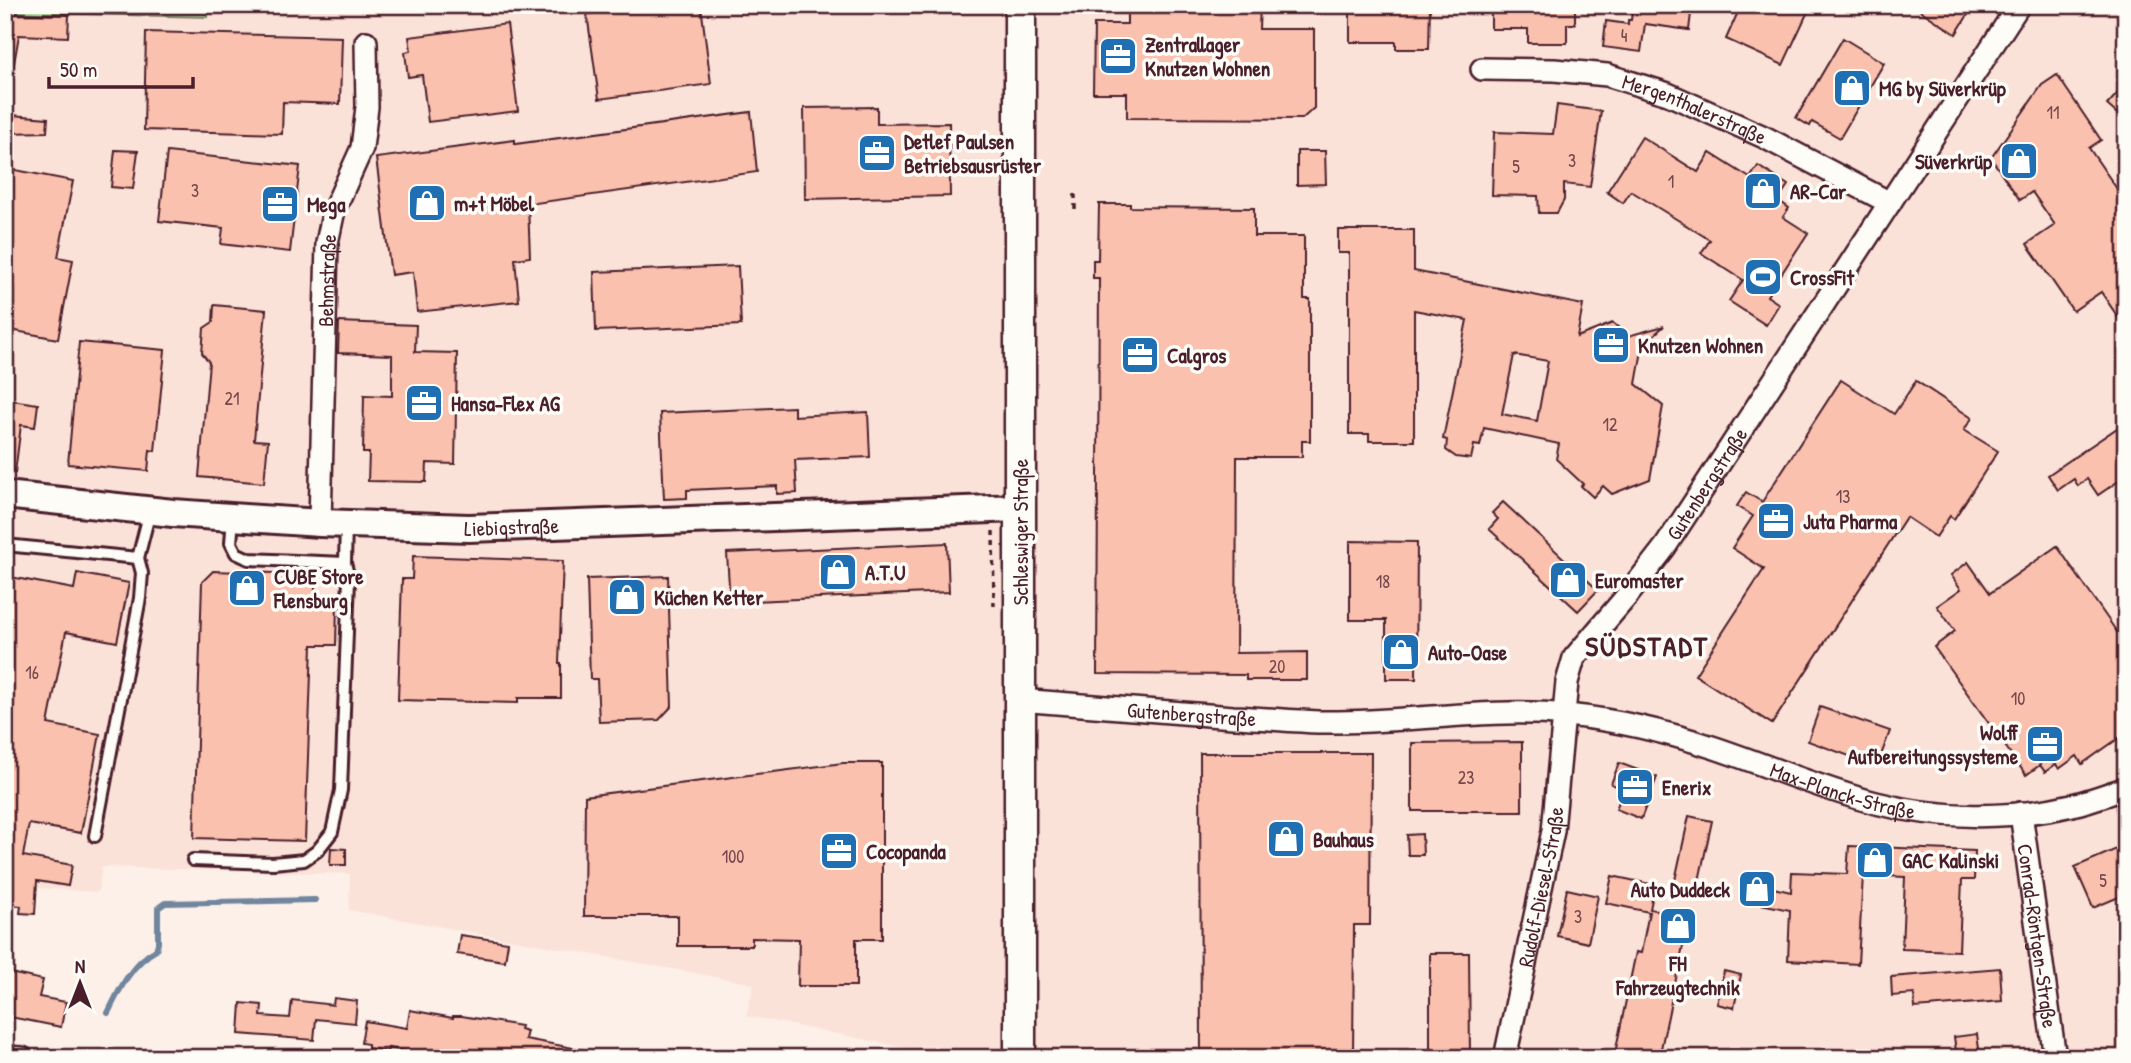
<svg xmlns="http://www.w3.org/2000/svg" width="2131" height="1063" font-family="'Patrick Hand',sans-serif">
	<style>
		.built { fill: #fbe2d8 }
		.green { fill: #b5e6a7; stroke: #808269; stroke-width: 2 }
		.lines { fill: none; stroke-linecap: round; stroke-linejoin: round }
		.stream { stroke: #71869e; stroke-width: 6 }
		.building { fill: #fac1af; stroke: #4a1f2b; stroke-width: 2; fill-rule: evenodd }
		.service-casing { stroke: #4a1f2b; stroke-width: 16 }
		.minor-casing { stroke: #4a1f2b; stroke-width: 26 }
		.tertiary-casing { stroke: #4a1f2b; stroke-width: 32 }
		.secondary-casing { stroke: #4a1f2b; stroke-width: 35 }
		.path { stroke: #4a1f2b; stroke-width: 3.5; stroke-dasharray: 5 5; stroke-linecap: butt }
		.service { stroke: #fdfcf7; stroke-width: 10 }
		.minor { stroke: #fdfcf7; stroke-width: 21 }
		.tertiary { stroke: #fdfcf7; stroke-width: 26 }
		.secondary { stroke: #fdfcf7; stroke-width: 30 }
		.labels { text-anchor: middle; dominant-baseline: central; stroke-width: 7; stroke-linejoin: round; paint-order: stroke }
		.number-label { font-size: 18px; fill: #76484c }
		.poi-label { font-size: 21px; font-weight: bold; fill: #4a1f2b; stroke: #fdfcf7; text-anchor: start }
		.street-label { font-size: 21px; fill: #4a1f2b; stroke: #fdfcf7 }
		.district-label { font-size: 28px; font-weight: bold; letter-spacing: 2px; fill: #4a1f2b; stroke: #fdfcf7 }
	</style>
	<rect width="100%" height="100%" fill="#fcf0e9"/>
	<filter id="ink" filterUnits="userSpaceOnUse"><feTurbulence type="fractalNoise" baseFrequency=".0143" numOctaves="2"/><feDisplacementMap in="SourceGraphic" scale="14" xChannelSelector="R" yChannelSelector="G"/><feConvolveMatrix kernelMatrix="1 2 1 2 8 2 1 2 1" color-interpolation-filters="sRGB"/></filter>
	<g filter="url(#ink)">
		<polygon class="built" points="207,5 2126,5 2126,1058 957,1058 746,1016 754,984 349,910 350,874 102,867 98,892 5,886 5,12 207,17"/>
		<polygon class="green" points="5,5 207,5 207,17 5,12"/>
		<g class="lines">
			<path class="stream" d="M108,1013C120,988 132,963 156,950L158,943V908L165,903L315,900"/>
		</g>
		<g class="building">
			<polygon points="652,5 701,5 711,84 599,99 587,14"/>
			<polygon points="1127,5 1260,5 1259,29 1314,29 1314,108 1302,119 1127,118 1127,93 1093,93 1094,24 1127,24"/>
			<polygon points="1350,5 1430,5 1429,49 1396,49 1396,42 1350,42"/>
			<polygon points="1491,5 1575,5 1575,24 1567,24 1567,43 1528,43 1528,29 1491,29"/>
			<polygon points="1633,5 1692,5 1689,30 1645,24 1641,52 1603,47 1606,21 1628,24 1628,20 1631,20"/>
			<polygon points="1741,5 1811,5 1783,65 1726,39"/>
			<polygon points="1912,5 1974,5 1956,34"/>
			<polygon points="5,13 69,15 68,37 19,35 13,69 5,69"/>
			<polygon points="507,24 518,111 428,122 422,75 408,77 405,52 411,51 409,37"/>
			<polygon points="146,32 342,37 340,104 283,102 282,134 144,130"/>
			<polygon points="1843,38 1884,63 1840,138 1812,122 1810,126 1796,118"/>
			<polygon points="2057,75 2101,140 2089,148 2126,202 2126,329 2101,292 2073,311 2027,244 2055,225 2032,192 2020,200 1991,158 2042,85"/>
			<polygon points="2126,84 2126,122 2107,105"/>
			<polygon points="1557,105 1601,111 1590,187 1564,184 1564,200 1557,213 1539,213 1538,196 1492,195 1494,132 1553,134"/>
			<polygon points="877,107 877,124 949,123 950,196 805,199 804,108"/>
			<polygon points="751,112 757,172 528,204 530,257 515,259 519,301 417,312 413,272 391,275 376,158 515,140 515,144"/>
			<polygon points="11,115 48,118 47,132 8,133"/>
			<polygon points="1642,137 1698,172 1710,153 1750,178 1758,166 1788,185 1778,200 1789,208 1783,217 1808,233 1767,296 1779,304 1766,325 1729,301 1743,280 1701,253 1710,240 1631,191 1623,203 1607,192"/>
			<polygon points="115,150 138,151 133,189 111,187"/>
			<polygon points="1297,151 1325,151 1326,184 1297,185"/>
			<polygon points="167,152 300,166 290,252 221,244 223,228 159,221"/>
			<polygon points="5,168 73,181 58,257 73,260 58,339 5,329"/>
			<polygon points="1099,204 1130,204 1130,207 1254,208 1254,236 1304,236 1304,299 1310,299 1310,441 1302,441 1302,457 1237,457 1236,653 1307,652 1307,680 1246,680 1246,675 1097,674 1099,278 1093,278 1093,260 1098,260"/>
			<path d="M1338,230H1414V271L1583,305L1577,337L1613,323L1628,336L1664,326L1643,345L1636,384L1663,406L1650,479L1612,494L1603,486L1593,497L1581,486L1583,484L1556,459L1559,444L1484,428L1480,446L1474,445L1471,459L1456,457L1446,450L1447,440L1443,439L1467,320L1414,310V441H1369V434H1349V253H1338ZM1514,355L1548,361L1537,421L1502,414Z"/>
			<polygon points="738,266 741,325 596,331 594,272"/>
			<polygon points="214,305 266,310 254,440 268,441 264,483 199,477 209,362 202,353 204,328 213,322"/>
			<polygon points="339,322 416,325 415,352 457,353 455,464 427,463 426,482 368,481 369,453 363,453 364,395 392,396 392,355 338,353"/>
			<polygon points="79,342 165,350 155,451 150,450 148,471 68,464"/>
			<polygon points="1841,380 1894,414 1916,381 1972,418 1964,430 1998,451 1954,519 1950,516 1936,537 1906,517 1772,724 1695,675 1764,569 1732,548 1753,516 1737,506 1746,492 1762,502"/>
			<polygon points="5,399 38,404 35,427 21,425 15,473 5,472"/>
			<polygon points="794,407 794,416 868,412 870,457 795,460 797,493 777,494 777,486 687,490 687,498 664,499 660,413"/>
			<polygon points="2126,422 2126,476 2098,495 2087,479 2078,486 2074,479 2058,490 2048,475"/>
			<polygon points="1503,502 1598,590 1578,611 1489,529 1498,519 1492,513"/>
			<polygon points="1350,541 1417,542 1416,679 1386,679 1386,620 1350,620"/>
			<polygon points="947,543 949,592 730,602 727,553"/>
			<polygon points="2057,546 2126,645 2126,733 2082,764 2077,756 2059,769 2056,764 2045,772 2040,765 2026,775 1934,647 1955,631 1937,606 1961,589 1951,575 1968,562 1990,593"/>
			<polygon points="413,556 563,561 559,663 561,663 561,698 518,698 518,703 398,700 402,579 412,579"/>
			<polygon points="213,571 304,574 315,586 315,602 337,603 336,645 312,645 305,841 194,838 202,582"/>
			<polygon points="77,573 129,583 117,642 66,632 48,724 100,734 81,833 29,824 23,856 72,865 68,886 37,881 35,914 20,913 21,906 9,905 12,871 5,870 5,576 74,589"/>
			<polygon points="668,576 672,706 659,720 599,722 597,679 590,679 587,579"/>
			<polygon points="1820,707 1890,731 1877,766 1808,741"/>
			<polygon points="1522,742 1522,811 1412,811 1412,743"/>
			<polygon points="1200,753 1371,753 1370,925 1354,925 1353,1058 1201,1058"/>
			<polygon points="843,763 882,763 882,939 856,939 856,986 798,986 799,939 752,938 752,946 678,946 678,916 584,916 585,796"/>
			<polygon points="1619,763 1657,777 1641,819 1616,809 1624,789 1611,784"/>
			<polygon points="1689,816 1712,821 1697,890 1674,885"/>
			<polygon points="1422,834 1423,855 1408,855 1407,835"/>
			<polygon points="2126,845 2126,894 2093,908 2075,867"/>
			<polygon points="1849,846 1975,851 1974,880 1962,880 1959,951 1902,949 1905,877 1863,875 1858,964 1788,960 1790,910 1741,900 1746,882 1791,892 1792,872 1847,874"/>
			<polygon points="331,848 346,849 346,865 330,865"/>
			<polygon points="1612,876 1655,885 1650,909 1689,918 1659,1058 1614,1058 1636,952 1641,953 1649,912 1606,903"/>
			<polygon points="1567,889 1598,896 1588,943 1557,936"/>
			<polygon points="460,935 508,942 505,961 457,954"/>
			<polygon points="1430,953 1469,953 1470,1055 1430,1055"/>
			<polygon points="2000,968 2002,1001 1915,1008 1914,994 1892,996 1891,977"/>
			<polygon points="1724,971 1741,975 1734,1008 1717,1004"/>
			<polygon points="5,972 43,980 39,997 66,1002 61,1027 5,1016"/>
			<polygon points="334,998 357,1001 355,1023 316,1019 314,1040 239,1034 241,1003 262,1005 261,1016 290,1018 292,1000 333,1005"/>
			<polygon points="410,1010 453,1018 453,1016 462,1016 521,1026 520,1029 527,1031 525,1039 584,1050 583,1058 444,1058 388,1048 387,1052 368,1048 368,1044 361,1043 365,1021 407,1028"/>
			<polygon points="1977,1034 1980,1056 1957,1058 1954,1037"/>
		</g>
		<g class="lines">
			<defs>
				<g id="service">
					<polyline points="233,518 231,543 236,553 249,559 345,563 346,524"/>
					<polyline points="5,545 138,558 150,511"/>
					<polyline points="95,836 140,598 142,573 138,558"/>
					<polyline points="193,860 273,863 304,860 317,851 332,832 341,790 349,579 345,563"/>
				</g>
				<g id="minor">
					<path id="s1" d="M1482,69L1554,70L1607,75L1668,94L1764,137L1890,203"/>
					<path id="s2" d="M320,523L327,243L334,210L362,148L367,107L366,42"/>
					<path id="s3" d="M1019,700C1091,706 1162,712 1233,717C1262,718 1290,721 1318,722C1401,724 1484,707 1567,715C1617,720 1667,732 1715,748C1769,766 1821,789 1876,803C1938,819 2009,820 2072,805C2090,801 2108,794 2126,788"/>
					<path id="s4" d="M2021,813L2055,1058"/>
					<polyline points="5,1057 22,1058"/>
					<path id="s5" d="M1505,1058L1553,831L1567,682L1574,658L1627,596L1665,547L2019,5"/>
				</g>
				<g id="tertiary">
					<path id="s6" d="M5,495L173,513L320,523L469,528L1019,508"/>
				</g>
				<polyline id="secondary" points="1020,1058 1020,5"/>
			</defs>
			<use href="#service" class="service-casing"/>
			<use href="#minor" class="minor-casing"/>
			<use href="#tertiary" class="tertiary-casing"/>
			<use href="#secondary" class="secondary-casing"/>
			<g class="path">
				<polyline points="54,5 195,7"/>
				<polyline points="1075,209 1075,192"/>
				<polyline points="993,531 994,608"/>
			</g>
			<use href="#service" class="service"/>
			<use href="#minor" class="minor"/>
			<use href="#tertiary" class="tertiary"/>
			<use href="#secondary" class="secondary"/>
		</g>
	</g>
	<defs>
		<symbol id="office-square" viewBox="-11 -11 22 22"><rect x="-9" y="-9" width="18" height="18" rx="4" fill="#1f6fb2" stroke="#fdfcf7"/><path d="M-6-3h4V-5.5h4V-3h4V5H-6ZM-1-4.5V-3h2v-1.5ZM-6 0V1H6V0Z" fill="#fff"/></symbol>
		<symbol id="shop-square" viewBox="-11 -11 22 22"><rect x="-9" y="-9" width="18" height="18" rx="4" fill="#1f6fb2" stroke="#fdfcf7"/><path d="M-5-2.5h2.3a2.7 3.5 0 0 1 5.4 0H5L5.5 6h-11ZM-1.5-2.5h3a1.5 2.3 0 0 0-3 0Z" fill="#fff"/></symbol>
		<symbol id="stadium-square" viewBox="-11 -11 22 22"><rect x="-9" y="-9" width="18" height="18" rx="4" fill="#1f6fb2" stroke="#fdfcf7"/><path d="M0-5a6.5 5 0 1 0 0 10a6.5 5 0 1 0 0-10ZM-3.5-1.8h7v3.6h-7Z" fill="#fff"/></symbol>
	</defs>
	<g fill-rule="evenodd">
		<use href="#office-square" x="1096" y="34" width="44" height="44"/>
		<use href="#shop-square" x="1830" y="66" width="44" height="44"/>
		<use href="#office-square" x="855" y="131" width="44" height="44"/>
		<use href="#shop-square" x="1997" y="139" width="44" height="44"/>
		<use href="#shop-square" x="1741" y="169" width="44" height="44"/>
		<use href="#shop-square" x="405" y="181" width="44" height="44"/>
		<use href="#office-square" x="258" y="182" width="44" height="44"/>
		<use href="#stadium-square" x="1741" y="255" width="44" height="44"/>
		<use href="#office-square" x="1589" y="323" width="44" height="44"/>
		<use href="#office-square" x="1118" y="333" width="44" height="44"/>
		<use href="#office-square" x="402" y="381" width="44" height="44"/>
		<use href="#office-square" x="1754" y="499" width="44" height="44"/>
		<use href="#shop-square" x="816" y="550" width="44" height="44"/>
		<use href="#shop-square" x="1546" y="558" width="44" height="44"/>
		<use href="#shop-square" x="225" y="566" width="44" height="44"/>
		<use href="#shop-square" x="605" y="575" width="44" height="44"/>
		<use href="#shop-square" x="1379" y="630" width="44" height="44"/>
		<use href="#office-square" x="2023" y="722" width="44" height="44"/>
		<use href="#office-square" x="1613" y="765" width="44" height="44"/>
		<use href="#shop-square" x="1264" y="817" width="44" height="44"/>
		<use href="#office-square" x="817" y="829" width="44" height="44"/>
		<use href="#shop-square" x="1853" y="838" width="44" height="44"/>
		<use href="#shop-square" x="1735" y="867" width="44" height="44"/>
		<use href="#shop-square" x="1656" y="904" width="44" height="44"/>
	</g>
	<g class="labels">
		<g class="number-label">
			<text x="1624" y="35">4</text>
			<text x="2053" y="112">11</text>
			<text x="1572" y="160">3</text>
			<text x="1516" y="166">5</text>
			<text x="1671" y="181">1</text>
			<text x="195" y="190">3</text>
			<text x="232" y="398">21</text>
			<text x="1610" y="424">12</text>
			<text x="1843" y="496">13</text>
			<text x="1383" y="581">18</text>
			<text x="1277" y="666">20</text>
			<text x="32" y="672">16</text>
			<text x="2018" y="698">10</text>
			<text x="1466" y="777">23</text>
			<text x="733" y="856">100</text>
			<text x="2103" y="880">5</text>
			<text x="1578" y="916">3</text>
		</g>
		<g class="poi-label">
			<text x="1145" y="44">Zentrallager<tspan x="1145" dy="24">Knutzen Wohnen</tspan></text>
			<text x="1879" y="88">MG by Süverkrüp</text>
			<text x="904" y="141">Detlef Paulsen<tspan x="904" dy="24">Betriebsausrüster</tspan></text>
			<text x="1992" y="161" text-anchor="end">Süverkrüp</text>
			<text x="1790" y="191">AR-Car</text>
			<text x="454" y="203">m+t Möbel</text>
			<text x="307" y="204">Mega</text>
			<text x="1790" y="277">CrossFit</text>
			<text x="1638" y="345">Knutzen Wohnen</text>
			<text x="1167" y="355">Calgros</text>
			<text x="451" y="403">Hansa-Flex AG</text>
			<text x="1803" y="521">Juta Pharma</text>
			<text x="865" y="572">A.T.U</text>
			<text x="274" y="576">CUBE Store<tspan x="274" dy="24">Flensburg</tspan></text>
			<text x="1595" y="580">Euromaster</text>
			<text x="654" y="597">Küchen Ketter</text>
			<text x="1428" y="652">Auto-Oase</text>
			<text x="2018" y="732" text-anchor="end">Wolff<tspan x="2018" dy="24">Aufbereitungssysteme</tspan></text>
			<text x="1662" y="787">Enerix</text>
			<text x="1313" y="839">Bauhaus</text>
			<text x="866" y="851">Cocopanda</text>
			<text x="1902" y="860">GAC Kalinski</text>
			<text x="1730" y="889" text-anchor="end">Auto Duddeck</text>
			<text x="1678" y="963" text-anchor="middle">FH<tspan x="1678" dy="24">Fahrzeugtechnik</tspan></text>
		</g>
		<g class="street-label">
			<text stroke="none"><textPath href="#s1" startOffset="219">Mergenthalerstraße</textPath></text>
			<text stroke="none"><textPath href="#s2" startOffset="243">Behmstraße</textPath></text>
			<text stroke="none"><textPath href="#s5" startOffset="626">Gutenbergstraße</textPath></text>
			<text stroke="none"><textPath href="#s6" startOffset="508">Liebigstraße</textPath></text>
			<text transform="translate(1020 532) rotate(-90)">Schleswiger Straße</text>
			<text stroke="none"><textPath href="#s3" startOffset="173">Gutenbergstraße</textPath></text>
			<text stroke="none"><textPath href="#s3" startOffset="836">Max-Planck-Straße</textPath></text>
			<text stroke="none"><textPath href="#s5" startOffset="175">Rudolf-Diesel-Straße</textPath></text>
			<text stroke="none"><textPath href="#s4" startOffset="124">Conrad-Röntgen-Straße</textPath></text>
		</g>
		<g class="district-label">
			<text x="1647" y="646">SÜDSTADT</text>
		</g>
	</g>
	<rect width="2131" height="1063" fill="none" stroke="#fdfcf7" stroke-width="28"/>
	<rect x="14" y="14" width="2103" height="1035" fill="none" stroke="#4a1f2b" stroke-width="2.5" filter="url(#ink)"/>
	<g transform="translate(80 983)" stroke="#fdfcf7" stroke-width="5" paint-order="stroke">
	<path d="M0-5L12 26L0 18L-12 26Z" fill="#4a1f2b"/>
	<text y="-10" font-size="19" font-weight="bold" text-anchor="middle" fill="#4a1f2b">N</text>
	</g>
	<path d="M49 77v10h144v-10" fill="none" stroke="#4a1f2b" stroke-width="3.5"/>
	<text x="60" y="77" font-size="21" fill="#4a1f2b" stroke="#fdfcf7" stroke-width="5" paint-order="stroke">50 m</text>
</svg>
